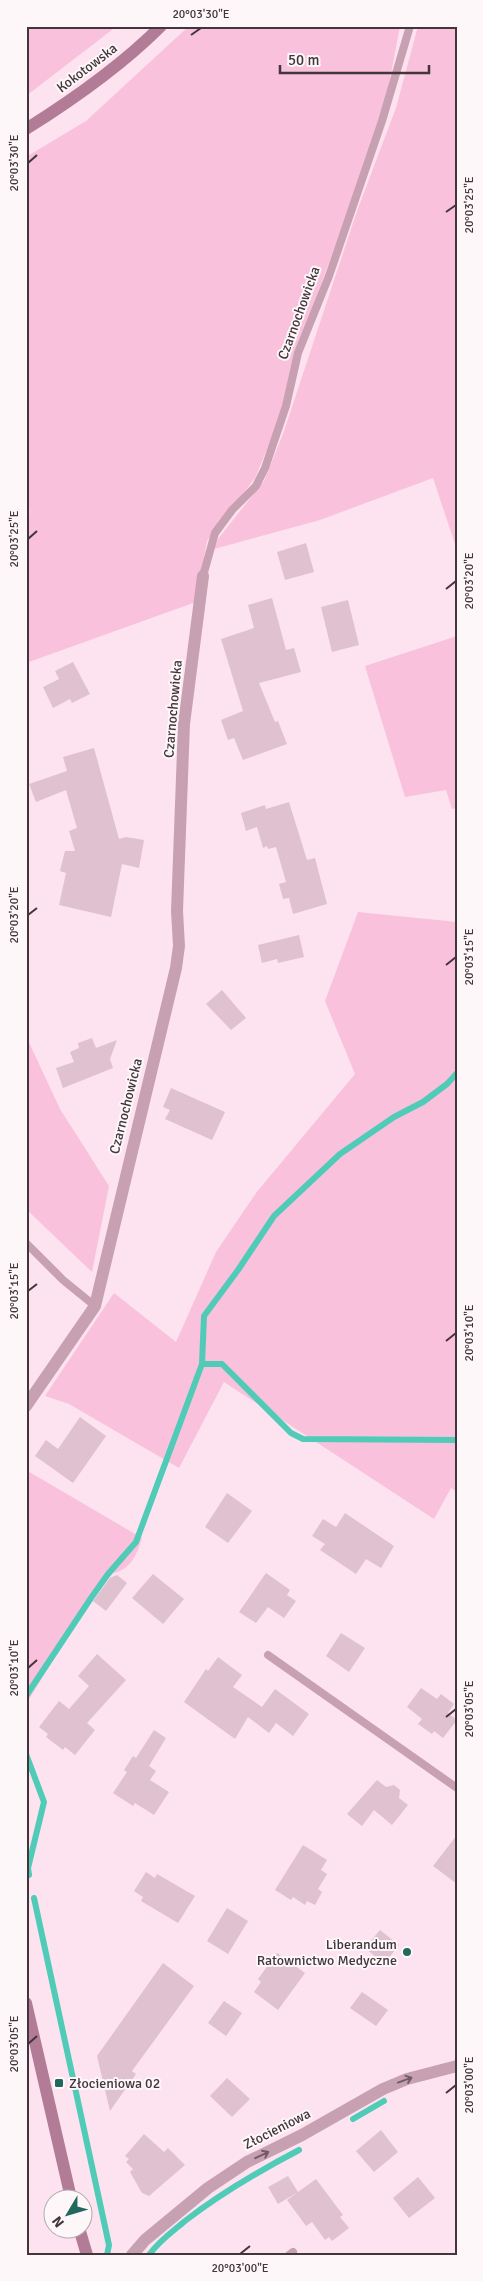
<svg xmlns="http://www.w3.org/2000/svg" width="483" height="2281" font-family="Signika,sans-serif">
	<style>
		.green { fill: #f9c1db }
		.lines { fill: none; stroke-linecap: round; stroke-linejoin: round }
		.stream { stroke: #4fcbb7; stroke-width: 6 }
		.building { fill: #e0c1cf }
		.lane { stroke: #c7a0b2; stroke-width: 8 }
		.street { stroke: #c7a0b2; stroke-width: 12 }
		.secondary { stroke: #b27b96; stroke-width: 12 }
		.oneway { stroke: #715b65 }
		.ticks { fill: none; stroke: #42363b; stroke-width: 2 }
		.poi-dot { fill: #21685d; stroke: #fdf7f9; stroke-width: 2 }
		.labels { text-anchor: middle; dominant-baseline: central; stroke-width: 4; stroke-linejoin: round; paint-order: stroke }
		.street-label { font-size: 14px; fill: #42363b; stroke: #fdf7f9 }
		.poi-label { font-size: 14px; fill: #42363b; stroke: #fdf7f9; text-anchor: end }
		.neatline { fill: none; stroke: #42363b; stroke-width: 2 }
		.ticks-label { font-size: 12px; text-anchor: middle; fill: #42363b }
	</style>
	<rect width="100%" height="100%" fill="#fde3ef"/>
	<g class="green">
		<polygon points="26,26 117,26 26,96"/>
		<polygon points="189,26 400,26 384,111 315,301 277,425 255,478 207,541 196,602 26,663 26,518 32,509 26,516 26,157 86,121"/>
		<polygon points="418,26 457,26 457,550 433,478 320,520 214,549 218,539 264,481 283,434 357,211 396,108"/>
		<polygon points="457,636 457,808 452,809 446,790 405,797 365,666"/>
		<polygon points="358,912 457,922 457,1492 451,1488 434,1519 224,1382 179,1468 69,1404 45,1396 114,1293 176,1342 216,1252 256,1193 355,1074 325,1001"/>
		<polygon points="26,1036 60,1109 109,1186 92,1272 26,1209"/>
		<path d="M26,1470L142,1538C137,1554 131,1570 113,1573L79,1618L26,1704Z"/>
	</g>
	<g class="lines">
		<g class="stream">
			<polyline points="202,1364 222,1364 291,1433 303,1439 457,1440"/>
			<polyline points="26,1696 91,1598 108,1574 136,1542 202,1364 204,1316 238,1270 274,1216 340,1154 394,1117 423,1102 447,1084 457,1073"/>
			<polyline points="26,1754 44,1802 28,1868 29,1875"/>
			<polyline points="34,1898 109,2245 107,2255"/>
			<polyline points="353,2119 384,2101"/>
			<path d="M149,2255C159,2241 172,2232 185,2221C221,2193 259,2171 299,2150"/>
		</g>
	</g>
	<g class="building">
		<polygon points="306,543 314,572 285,580 277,552"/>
		<polygon points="272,598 286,650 294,648 301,672 259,683 275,722 278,721 287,744 243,760 234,738 228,740 221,720 243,711 221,639 254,628 248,605"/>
		<polygon points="348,600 359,645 332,652 321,607"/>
		<polygon points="73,662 90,694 72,703 70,699 53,708 43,687 59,679 55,671"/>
		<polygon points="94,748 119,839 126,837 144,840 139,868 122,864 111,917 59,905 66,873 60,871 65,851 75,851 69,831 77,828 66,790 36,802 29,784 67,771 63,757"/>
		<polygon points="289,802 307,860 315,858 327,904 293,914 289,898 283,899 279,884 286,882 276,847 268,849 267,846 263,848 257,827 246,831 241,813 265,805 266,809"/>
		<polygon points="299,935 304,957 278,963 277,959 262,963 258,945"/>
		<polygon points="222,990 246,1018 231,1030 206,1004"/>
		<polygon points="92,1038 96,1048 117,1040 110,1059 113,1068 63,1088 56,1068 74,1062 70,1052 79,1048 78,1043"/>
		<polygon points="171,1088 225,1112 212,1140 165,1119 170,1110 163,1107"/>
		<polygon points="80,1417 106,1436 73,1483 35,1456 46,1440 58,1449"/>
		<polygon points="227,1493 252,1511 228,1543 205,1527"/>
		<polygon points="345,1513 394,1546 381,1568 366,1559 356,1574 320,1550 325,1544 312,1536 323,1519 336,1527"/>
		<polygon points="266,1573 290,1590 287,1595 296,1601 284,1618 268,1607 256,1623 239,1612"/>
		<polygon points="153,1574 184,1599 163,1624 132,1598"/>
		<polygon points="117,1575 127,1583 106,1611 93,1601 110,1578"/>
		<polygon points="341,1633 365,1648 349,1672 326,1656"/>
		<polygon points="97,1654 126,1680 87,1723 95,1730 75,1755 65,1747 63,1750 46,1737 48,1734 39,1727 59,1701 69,1709 89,1686 78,1676"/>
		<polygon points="218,1657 242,1675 233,1687 262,1707 275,1689 309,1714 293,1736 276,1723 269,1733 248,1717 235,1739 184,1702 206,1669 208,1671"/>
		<polygon points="421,1688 437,1699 441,1694 454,1704 448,1713 457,1720 443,1738 434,1731 432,1734 418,1724 422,1719 407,1707"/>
		<polygon points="154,1730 166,1738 149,1766 156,1771 150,1780 169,1792 154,1815 135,1803 133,1806 113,1793 127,1772 124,1770 133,1756 136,1758"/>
		<polygon points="377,1780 386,1787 394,1785 400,1790 399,1798 408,1805 392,1825 374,1810 362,1826 347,1814"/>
		<polygon points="457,1835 457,1884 433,1866"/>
		<polygon points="303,1845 327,1860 321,1870 327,1874 318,1889 322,1892 315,1905 307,1901 305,1905 293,1897 291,1900 275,1890"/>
		<polygon points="146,1872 155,1878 157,1874 195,1896 178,1923 141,1901 143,1897 134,1891"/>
		<polygon points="227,1908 248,1921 228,1954 207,1941"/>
		<polygon points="380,1930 399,1945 384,1964 365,1948"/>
		<polygon points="277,1953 305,1973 278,2010 254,1992 261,1982 258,1979"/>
		<polygon points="163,1963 194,1986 132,2071 136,2074 110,2111 97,2056"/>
		<polygon points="362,1992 388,2010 376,2026 350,2008"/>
		<polygon points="224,2001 242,2013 226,2036 208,2023"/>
		<polygon points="227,2078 250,2099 232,2117 210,2096"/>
		<polygon points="381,2130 398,2152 374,2172 356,2151"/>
		<polygon points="144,2134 164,2152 168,2148 185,2165 149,2196 142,2193 130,2172 133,2169 126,2162 129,2159 125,2156"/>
		<polygon points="288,2176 298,2192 316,2179 343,2215 340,2217 349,2228 332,2241 329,2237 325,2240 312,2222 306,2226 287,2200 298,2192 278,2204 268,2187"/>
		<polygon points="418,2177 435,2198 409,2218 393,2198"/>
	</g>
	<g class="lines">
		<g class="lane">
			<polyline points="203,576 215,533 232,510 256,486 265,468 286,406 298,353 329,276 382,121 410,26"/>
			<polyline points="26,1243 63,1280 95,1306"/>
			<polyline points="268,1655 457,1788"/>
			<polyline points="289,2255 293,2252"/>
		</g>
		<g class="street">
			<polyline points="26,1406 95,1306 176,968 179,946 177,911 184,724 203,576"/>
			<polyline points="132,2255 145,2240 208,2188 247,2162 302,2135 383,2089 407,2079 457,2066"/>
		</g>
		<g class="secondary">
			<path d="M26,129C74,99 121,66 161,26"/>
			<polyline points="26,2003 71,2198"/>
			<polyline points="79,2228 87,2255"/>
		</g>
	</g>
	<defs><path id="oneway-shaft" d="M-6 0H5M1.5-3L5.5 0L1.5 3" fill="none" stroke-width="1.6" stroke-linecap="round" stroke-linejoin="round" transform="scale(1.25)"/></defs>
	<g class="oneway">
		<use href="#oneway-shaft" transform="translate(405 2080) rotate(-20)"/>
		<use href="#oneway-shaft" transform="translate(262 2155) rotate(-25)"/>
	</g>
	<path class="ticks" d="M191,35L201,28M28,163L37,155M446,212L456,205M28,539L37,531M446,589L456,581M28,915L37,908M446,965L456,957M28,1291L37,1284M446,1341L456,1333M28,1668L37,1660M446,1717L456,1709M28,2044L37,2036M446,2093L456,2085M240,2254L250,2246"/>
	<g class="poi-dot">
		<circle cx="407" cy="1952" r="5"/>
		<rect x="54" y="2078" width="10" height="10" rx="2.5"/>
	</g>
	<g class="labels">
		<g class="street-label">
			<text transform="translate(87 68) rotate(-37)">Kokotowska</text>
			<text transform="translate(299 313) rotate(-70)">Czarnochowicka</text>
			<text transform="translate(173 709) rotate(-85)">Czarnochowicka</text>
			<text transform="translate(126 1106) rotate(-76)">Czarnochowicka</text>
			<text transform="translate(277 2129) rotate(-27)">Złocieniowa</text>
		</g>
		<g class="poi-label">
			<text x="397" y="1944">Liberandum<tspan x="397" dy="16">Ratownictwo Medyczne</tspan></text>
			<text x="69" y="2083" text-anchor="start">Złocieniowa 02</text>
		</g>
	</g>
	<rect width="483" height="2281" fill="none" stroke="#fdf7f9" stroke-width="55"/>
	<g transform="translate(68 2214) rotate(232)"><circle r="24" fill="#fdf7f9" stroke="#b2aaad"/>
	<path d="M0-4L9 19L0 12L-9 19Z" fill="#21685d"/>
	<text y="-8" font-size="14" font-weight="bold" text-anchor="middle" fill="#42363b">N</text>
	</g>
	<path d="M280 65v8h149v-8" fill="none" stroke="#42363b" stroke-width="2.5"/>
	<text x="288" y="65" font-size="15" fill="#42363b" stroke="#fdf7f9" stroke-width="4" paint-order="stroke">50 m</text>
	<rect x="28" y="28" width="428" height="2226" class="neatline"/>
	<g class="ticks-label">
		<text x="201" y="18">20°03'30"E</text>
		<text transform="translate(14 163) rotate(-90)" y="4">20°03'30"E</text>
		<text transform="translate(469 205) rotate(-90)" y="4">20°03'25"E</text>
		<text transform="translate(14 539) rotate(-90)" y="4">20°03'25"E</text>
		<text transform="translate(469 581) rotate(-90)" y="4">20°03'20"E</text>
		<text transform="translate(14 915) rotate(-90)" y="4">20°03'20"E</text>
		<text transform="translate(469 957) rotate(-90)" y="4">20°03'15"E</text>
		<text transform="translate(14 1291) rotate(-90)" y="4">20°03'15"E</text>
		<text transform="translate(469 1333) rotate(-90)" y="4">20°03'10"E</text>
		<text transform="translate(14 1668) rotate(-90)" y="4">20°03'10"E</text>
		<text transform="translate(469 1709) rotate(-90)" y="4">20°03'05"E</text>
		<text transform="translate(14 2044) rotate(-90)" y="4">20°03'05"E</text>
		<text transform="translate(469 2085) rotate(-90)" y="4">20°03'00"E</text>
		<text x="240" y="2272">20°03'00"E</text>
	</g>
</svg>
